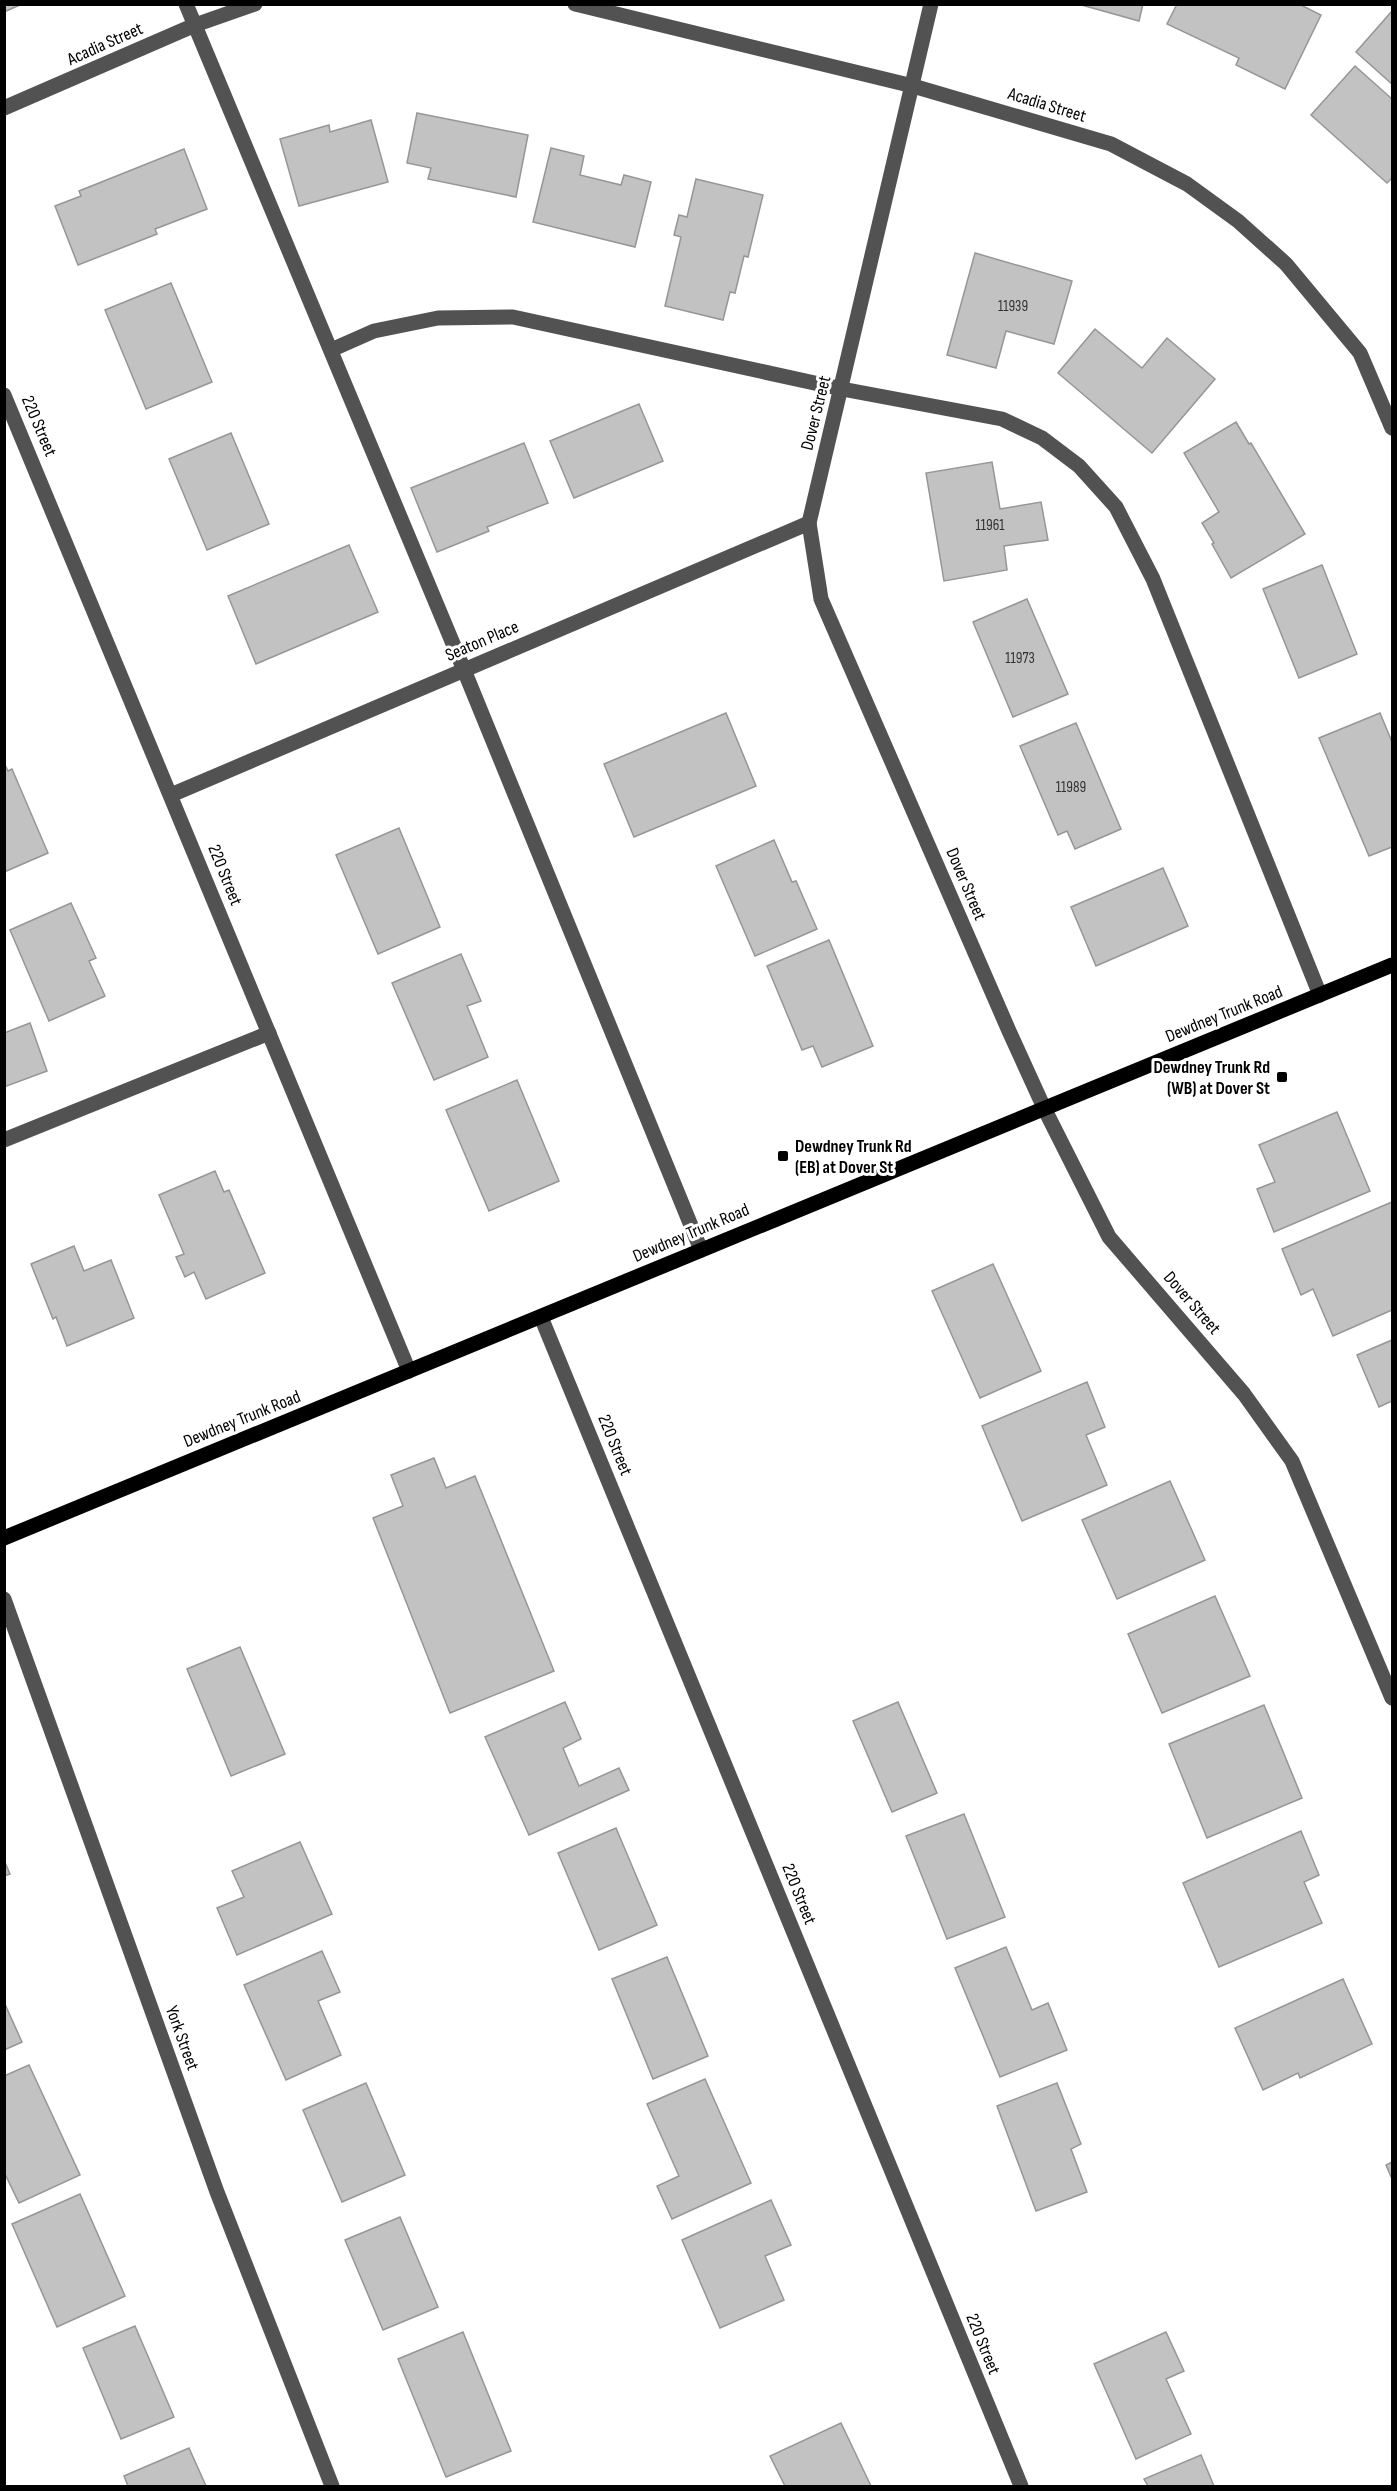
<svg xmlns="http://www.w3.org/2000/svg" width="1397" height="2491" font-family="'Sofia Sans Condensed',sans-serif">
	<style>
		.building { fill: #c2c2c2; stroke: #969696; stroke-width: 1.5 }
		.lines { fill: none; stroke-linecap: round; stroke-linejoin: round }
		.minor { stroke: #525252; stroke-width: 15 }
		.major { stroke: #000; stroke-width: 15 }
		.poi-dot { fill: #000; stroke: #fff; stroke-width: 2 }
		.labels { text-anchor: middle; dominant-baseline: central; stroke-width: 6; stroke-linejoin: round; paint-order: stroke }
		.number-label { font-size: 15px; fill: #303030 }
		.street-label { font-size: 18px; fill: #000; stroke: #fff }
		.poi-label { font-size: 18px; font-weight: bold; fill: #000; stroke: #fff; text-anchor: end }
	</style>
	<rect width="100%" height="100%" fill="#fff"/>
	<g class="building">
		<polygon points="4,4 22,4 4,12"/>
		<polygon points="1078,4 1143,4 1139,21"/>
		<polygon points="1177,4 1299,4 1321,15 1285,89 1236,65 1239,58 1167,24"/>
		<polygon points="1392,11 1392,84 1356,52"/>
		<polygon points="1355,66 1392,99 1392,178 1387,183 1311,115"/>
		<polygon points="417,113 528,135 516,197 428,179 431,168 407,163"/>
		<polygon points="371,120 388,182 299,206 280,139 329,125 330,132"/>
		<polygon points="551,148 584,156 580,175 621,185 624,175 651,182 635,247 533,222"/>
		<polygon points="184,149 207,209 155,229 157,234 78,265 55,206 81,196 79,191"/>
		<polygon points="696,179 763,195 748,257 744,256 735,293 730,292 723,320 665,306 681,237 674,235 679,215 687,217"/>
		<polygon points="975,253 1072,281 1054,344 1006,331 996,368 947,355"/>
		<polygon points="171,283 212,382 146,409 105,310"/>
		<polygon points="1095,329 1142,368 1167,338 1215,379 1152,453 1058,373"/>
		<polygon points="639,404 663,461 574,498 550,441"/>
		<polygon points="1236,422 1249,444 1251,443 1305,534 1231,578 1212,544 1214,543 1202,523 1219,512 1184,453"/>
		<polygon points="231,433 269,524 207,550 169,459"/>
		<polygon points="524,443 548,503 487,527 489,531 437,552 411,488"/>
		<polygon points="992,462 1000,509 1041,502 1048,540 1004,546 1007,570 944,581 926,473"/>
		<polygon points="349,545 378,612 256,664 228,596"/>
		<polygon points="1322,565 1357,654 1299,678 1263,589"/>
		<polygon points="1027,599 1068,694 1013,717 973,622"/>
		<polygon points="726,713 756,786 634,837 604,764"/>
		<polygon points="1380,713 1392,742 1392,847 1369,856 1319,738"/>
		<polygon points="1076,723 1121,829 1075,849 1067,831 1058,835 1020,746"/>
		<polygon points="4,763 8,771 12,769 48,853 4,872"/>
		<polygon points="399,828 440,927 378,954 336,855"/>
		<polygon points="774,840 792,882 796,881 817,929 755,956 716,866"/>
		<polygon points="1163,868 1188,926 1096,966 1071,907"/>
		<polygon points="71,903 96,958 89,961 105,996 49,1021 10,930"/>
		<polygon points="829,940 873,1046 822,1067 813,1046 802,1050 767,966"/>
		<polygon points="461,954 481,1001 467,1006 488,1057 434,1080 392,983"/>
		<polygon points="30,1023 47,1071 4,1087 4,1033"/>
		<polygon points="517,1080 559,1181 489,1211 446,1110"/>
		<polygon points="1337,1112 1370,1191 1274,1232 1257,1189 1275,1182 1259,1145"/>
		<polygon points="215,1171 224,1192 229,1190 265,1273 206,1299 194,1272 185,1277 176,1257 184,1254 159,1195"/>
		<polygon points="1392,1202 1392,1310 1333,1336 1313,1289 1301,1295 1282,1249"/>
		<polygon points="74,1246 84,1271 111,1260 134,1318 67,1346 56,1317 53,1319 31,1264"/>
		<polygon points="993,1264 1041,1371 980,1398 932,1291"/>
		<polygon points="1392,1340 1392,1401 1379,1407 1357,1355"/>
		<polygon points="1087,1382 1105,1427 1086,1435 1107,1485 1022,1521 982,1426"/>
		<polygon points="434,1458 446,1488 475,1476 554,1671 450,1713 373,1518 403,1506 391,1475"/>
		<polygon points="1170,1481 1205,1560 1117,1599 1082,1520"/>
		<polygon points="1215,1596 1250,1676 1162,1713 1128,1634"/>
		<polygon points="240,1647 285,1754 231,1776 187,1669"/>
		<polygon points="565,1702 581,1739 563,1748 579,1786 619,1768 629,1790 529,1835 485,1737"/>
		<polygon points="898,1702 937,1793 892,1812 853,1721"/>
		<polygon points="1264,1705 1302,1798 1207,1838 1169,1744"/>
		<polygon points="964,1814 1005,1917 947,1939 906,1836"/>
		<polygon points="616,1828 657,1925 599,1950 558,1853"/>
		<polygon points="1301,1831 1319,1875 1304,1882 1322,1923 1219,1967 1183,1883"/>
		<polygon points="300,1842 332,1914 237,1955 217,1908 244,1897 232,1871"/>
		<polygon points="4,1860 10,1874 4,1876"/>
		<polygon points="1006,1947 1032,2010 1048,2003 1067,2050 1000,2077 955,1968"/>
		<polygon points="322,1951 340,1992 318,2001 341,2055 286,2080 244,1985"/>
		<polygon points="667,1957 708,2056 653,2079 612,1979"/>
		<polygon points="1343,1979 1372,2044 1300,2078 1298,2073 1263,2090 1235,2028"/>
		<polygon points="4,2002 22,2042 4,2050"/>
		<polygon points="29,2065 80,2175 19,2203 4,2172 4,2076"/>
		<polygon points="705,2079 751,2183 672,2219 657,2186 679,2176 647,2104"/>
		<polygon points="366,2083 405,2175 342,2202 303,2110"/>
		<polygon points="1057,2083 1081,2144 1071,2149 1087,2192 1036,2211 997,2106"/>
		<polygon points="1392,2162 1392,2179 1386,2165"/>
		<polygon points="80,2194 125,2296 57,2327 12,2224"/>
		<polygon points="771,2200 791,2245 765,2256 784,2300 720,2328 682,2240"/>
		<polygon points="400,2217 438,2307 383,2330 345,2240"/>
		<polygon points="135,2326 174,2417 121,2439 83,2348"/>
		<polygon points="463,2332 511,2451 446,2477 398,2359"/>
		<polygon points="1166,2332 1184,2371 1166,2379 1191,2434 1136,2459 1094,2364"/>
		<polygon points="841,2423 871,2486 785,2486 770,2456"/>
		<polygon points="189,2448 206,2486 128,2486 124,2476"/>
		<polygon points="1201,2455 1214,2486 1148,2486 1144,2479"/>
	</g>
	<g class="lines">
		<g class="minor">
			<polyline points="186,4 464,670 701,1250"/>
			<polyline points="575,4 913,86 1111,144 1187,184 1238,221 1286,264 1360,353 1392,428"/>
			<polyline points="931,4 809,523 821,599 1009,1031 1045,1110 1109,1237 1244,1394 1292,1461 1392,1698"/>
			<polyline points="4,108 195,25 255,4"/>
			<polyline points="331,350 374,331 438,318 513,317 842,389 1002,419 1042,438 1079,466 1116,507 1153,579 1320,995"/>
			<polyline points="4,395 409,1371"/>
			<polyline points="171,795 809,523"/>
			<polyline points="4,1140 269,1033"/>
			<polyline points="541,1317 1021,2486"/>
			<polyline points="4,1599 217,2192 332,2486"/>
		</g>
		<polyline class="major" points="4,1538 1392,965"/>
	</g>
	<g class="poi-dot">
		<rect x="1276" y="1071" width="12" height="12" rx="3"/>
		<rect x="777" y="1150" width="12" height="12" rx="3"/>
	</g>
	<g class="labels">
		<g class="number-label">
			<text x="1013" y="306">11939</text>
			<text x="990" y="525">11961</text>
			<text x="1020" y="658">11973</text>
			<text x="1071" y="787">11989</text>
		</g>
		<g class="street-label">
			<text transform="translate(105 44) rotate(-24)">Acadia Street</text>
			<text transform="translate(1047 105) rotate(17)">Acadia Street</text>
			<text transform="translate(816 413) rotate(-76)">Dover Street</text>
			<text transform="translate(39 426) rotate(67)">220 Street</text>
			<text transform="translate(482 641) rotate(-23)">Seaton Place</text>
			<text transform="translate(225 875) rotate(68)">220 Street</text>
			<text transform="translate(966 884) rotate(67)">Dover Street</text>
			<text transform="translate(1224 1014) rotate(-22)">Dewdney Trunk Road</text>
			<text transform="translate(691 1233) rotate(-23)">Dewdney Trunk Road</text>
			<text transform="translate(1192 1303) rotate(49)">Dover Street</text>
			<text transform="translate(242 1419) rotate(-22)">Dewdney Trunk Road</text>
			<text transform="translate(615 1445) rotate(68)">220 Street</text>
			<text transform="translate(799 1894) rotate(68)">220 Street</text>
			<text transform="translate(182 2038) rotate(70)">York Street</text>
			<text transform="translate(983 2344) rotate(68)">220 Street</text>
		</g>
		<g class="poi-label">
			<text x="1270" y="1067">Dewdney Trunk Rd<tspan x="1270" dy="21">(WB) at Dover St</tspan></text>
			<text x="795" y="1146" text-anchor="start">Dewdney Trunk Rd<tspan x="795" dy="21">(EB) at Dover St</tspan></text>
		</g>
	</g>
	<rect width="1397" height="2491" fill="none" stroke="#000000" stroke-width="12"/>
</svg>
